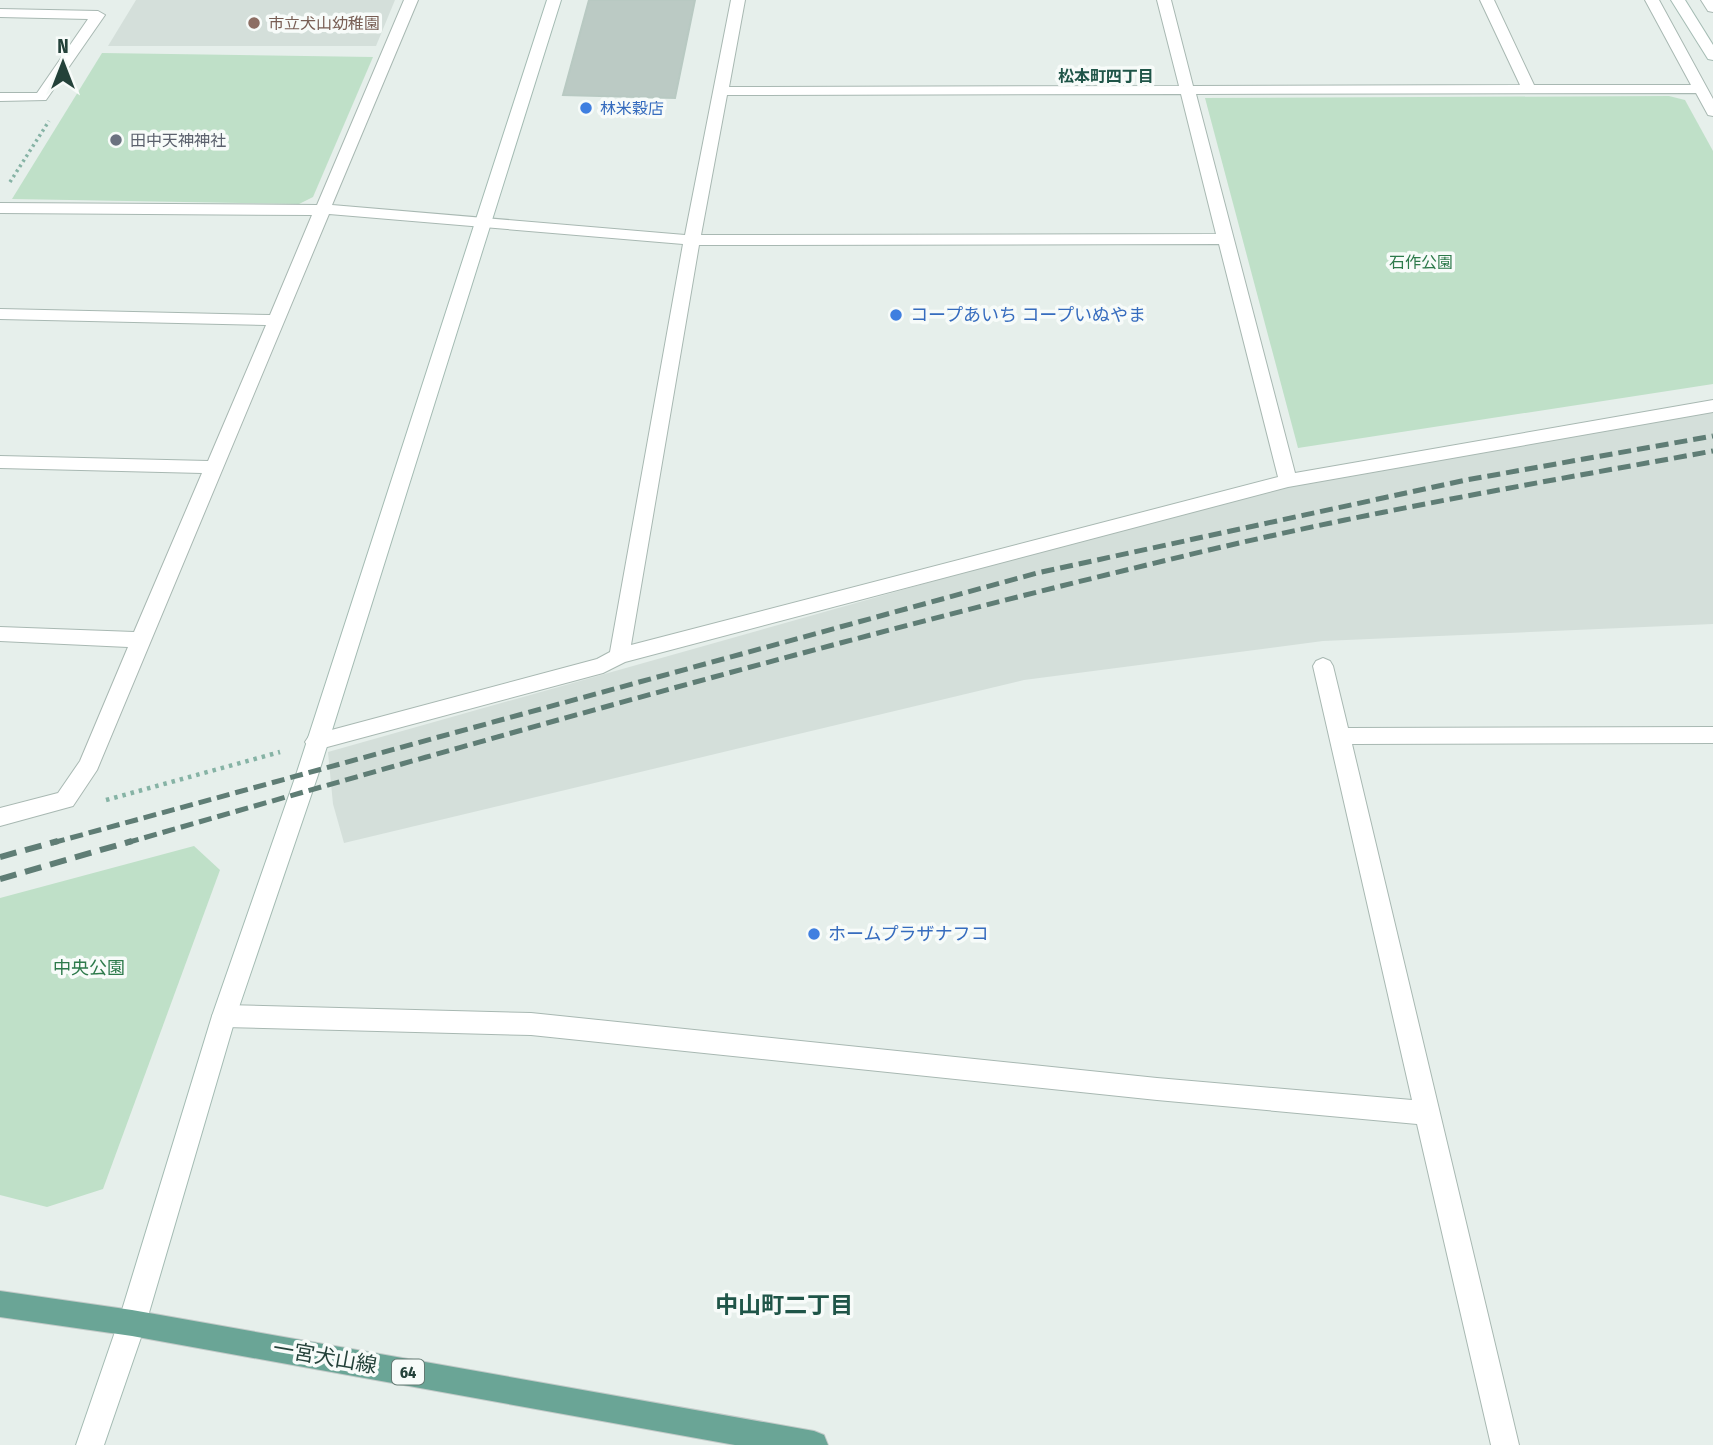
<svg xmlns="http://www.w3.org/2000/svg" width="1713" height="1445" font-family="'Fira Sans Condensed','Noto Sans JP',sans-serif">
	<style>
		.built { fill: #d4dfda }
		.green { fill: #bfe0c8 }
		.building { fill: #bbcac4; stroke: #b8c9c2; stroke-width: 2 }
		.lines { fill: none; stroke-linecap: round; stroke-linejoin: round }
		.street-casing { stroke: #a8b8b2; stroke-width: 2 }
		.secondary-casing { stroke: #a4bbb3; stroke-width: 2 }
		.primary-casing { stroke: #c2cac8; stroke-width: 2 }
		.path-far1 { stroke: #86b3a5; stroke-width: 3.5; stroke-dasharray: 2.5 3.5; stroke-linecap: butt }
		.path { stroke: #86b3a5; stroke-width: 4.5; stroke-dasharray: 3.5 5; stroke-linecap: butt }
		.street { fill: #fff; fill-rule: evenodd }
		.secondary { fill: #fff; fill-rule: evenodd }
		.primary { fill: #6aa596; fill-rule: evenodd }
		.rail-far1 { stroke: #5f7d75; stroke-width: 5; stroke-dasharray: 13 6; stroke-linecap: butt }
		.rail { stroke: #5f7d75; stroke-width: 6; stroke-dasharray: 17 9; stroke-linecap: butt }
		.education-dot { fill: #8d6e63; stroke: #f7fbf9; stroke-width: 2.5 }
		.shop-dot { fill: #3f7fe0; stroke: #f7fbf9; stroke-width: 2.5 }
		.worship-dot { fill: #6b7280; stroke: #f7fbf9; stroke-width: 2.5 }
		.labels { text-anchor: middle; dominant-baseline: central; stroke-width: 7; stroke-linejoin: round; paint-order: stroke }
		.far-education-label { font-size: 16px; fill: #785e54; stroke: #f7fbf9; text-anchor: start }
		.far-neighbourhood-label { font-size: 16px; font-weight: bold; fill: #1f5548; stroke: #f7fbf9 }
		.far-shop-label { font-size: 16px; fill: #366cbe; stroke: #f7fbf9; text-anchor: start }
		.far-worship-label { font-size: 16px; fill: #5b616d; stroke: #f7fbf9; text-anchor: start }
		.far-park-label { font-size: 16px; fill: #2d7a4b; stroke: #f7fbf9 }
		.shield { fill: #f7fbf9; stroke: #637a73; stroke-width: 2 }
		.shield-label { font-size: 16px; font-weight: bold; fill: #24423a }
		.shop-label { font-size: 18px; fill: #366cbe; stroke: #f7fbf9; text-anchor: start }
		.park-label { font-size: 18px; fill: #2d7a4b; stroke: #f7fbf9 }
		.near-street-label { font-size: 21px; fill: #24423a; stroke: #f7fbf9 }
		.near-neighbourhood-label { font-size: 23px; font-weight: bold; fill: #1f5548; stroke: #f7fbf9 }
	</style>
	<rect width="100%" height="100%" fill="#e6efeb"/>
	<g class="built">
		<polygon points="136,0 395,0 376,46 108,46"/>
		<polygon points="1713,406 1713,624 1323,641 1024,680 344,843 333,804 328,752 1288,481"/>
	</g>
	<g class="green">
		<polygon points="102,53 373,57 313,197 299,204 12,199"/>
		<polygon points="1669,96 1685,100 1713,151 1713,384 1298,448 1205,98"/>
		<polygon points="194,846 220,870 103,1189 47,1207 0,1195 0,898"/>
	</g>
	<polygon class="building" points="589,0 695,0 675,98 563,95"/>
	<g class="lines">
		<defs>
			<g id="street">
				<path d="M404,0H418L332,205L685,235L731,0H745L729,87L1179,86L1157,0H1171L1193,86L1520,85L1480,0H1494L1534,85H1691L1645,0H1659L1713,99V116L1708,115L1696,93L1196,94L1295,473L1713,400V412L1288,487L625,662L603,673L316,750L309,748L305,742L309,736L597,659L610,652L683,244L329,214L97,770L73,806L0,826V808L58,793L80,761L128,647L0,641V627L134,632L202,473L0,468V456L208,461L266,325L0,319V309L270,315L312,215L0,213V203L317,205ZM1181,94L1216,234L701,235L727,95ZM1219,244L1278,477L631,645L699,245Z"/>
				<polygon points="1701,0 1713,0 1713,12 1708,11"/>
				<polygon points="0,9 98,11 105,15 46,100 0,101 0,93 37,93 88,19 0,17"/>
				<polygon points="1323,658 1330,661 1333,666 1348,728 1713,727 1713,743 1352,744 1519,1445 1491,1445 1417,1124 1157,1100 531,1035 224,1027 216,1023 212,1016 216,1009 224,1005 531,1013 1157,1078 1412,1100 1313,666 1316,661"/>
			</g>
			<g id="secondary">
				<polygon points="547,0 561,0 318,775 236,1016 146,1323 104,1445 76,1445 118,1323 212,1016 296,775"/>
				<polygon points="1671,0 1685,0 1713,45 1713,60 1708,59"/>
			</g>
			<polygon id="primary" points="0,1291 132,1310 814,1431 824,1435 828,1445 735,1445 132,1336 0,1317"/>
		</defs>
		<use href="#street" class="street-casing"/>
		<use href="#secondary" class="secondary-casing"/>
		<use href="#primary" class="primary-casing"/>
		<polyline class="path-far1" points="10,182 49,121"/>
		<polyline class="path" points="106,800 280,752"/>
		<use href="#street" class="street"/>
		<use href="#secondary" class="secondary"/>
		<use href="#primary" class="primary"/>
		<g class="rail-far1">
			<polyline points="52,843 1037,573 1466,480 1713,436"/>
			<path d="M126,843C484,740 843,637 1205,551C1373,511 1543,482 1713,451"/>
		</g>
		<g class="rail">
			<polyline points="0,857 58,841"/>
			<polyline points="0,879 132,841"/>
		</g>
	</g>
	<circle class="education-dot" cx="254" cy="23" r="7"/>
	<g class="shop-dot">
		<circle cx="586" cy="108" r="7"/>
		<circle cx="896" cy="315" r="7"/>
		<circle cx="814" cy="934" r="7"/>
	</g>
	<circle class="worship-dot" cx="116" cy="140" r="7"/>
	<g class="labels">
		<g class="far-education-label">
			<text x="268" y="23">市立犬山幼稚園</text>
		</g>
		<g class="far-neighbourhood-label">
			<text x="1106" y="76">松本町四丁目</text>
		</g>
		<g class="far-shop-label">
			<text x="600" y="108">林米穀店</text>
		</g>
		<g class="far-worship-label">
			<text x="130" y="140">田中天神神社</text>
		</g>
		<g class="far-park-label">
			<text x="1421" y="262">石作公園</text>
		</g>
		<rect class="shield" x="392" y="1359.5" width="32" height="25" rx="5"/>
		<g class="shield-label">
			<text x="408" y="1372">64</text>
		</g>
		<g class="shop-label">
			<text x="910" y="315">コープあいち コープいぬやま</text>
			<text x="828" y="934">ホームプラザナフコ</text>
		</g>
		<g class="park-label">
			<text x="89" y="968">中央公園</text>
		</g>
		<g class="near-street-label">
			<text transform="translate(325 1357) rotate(10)">一宮犬山線</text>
		</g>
		<g class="near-neighbourhood-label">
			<text x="784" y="1305">中山町二丁目</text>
		</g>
	</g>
	<g transform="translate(63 63)" stroke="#f7fbf9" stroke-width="5" paint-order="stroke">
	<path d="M0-5L12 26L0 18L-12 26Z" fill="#24423a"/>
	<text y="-10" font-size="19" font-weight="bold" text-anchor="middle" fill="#24423a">N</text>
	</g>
</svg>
